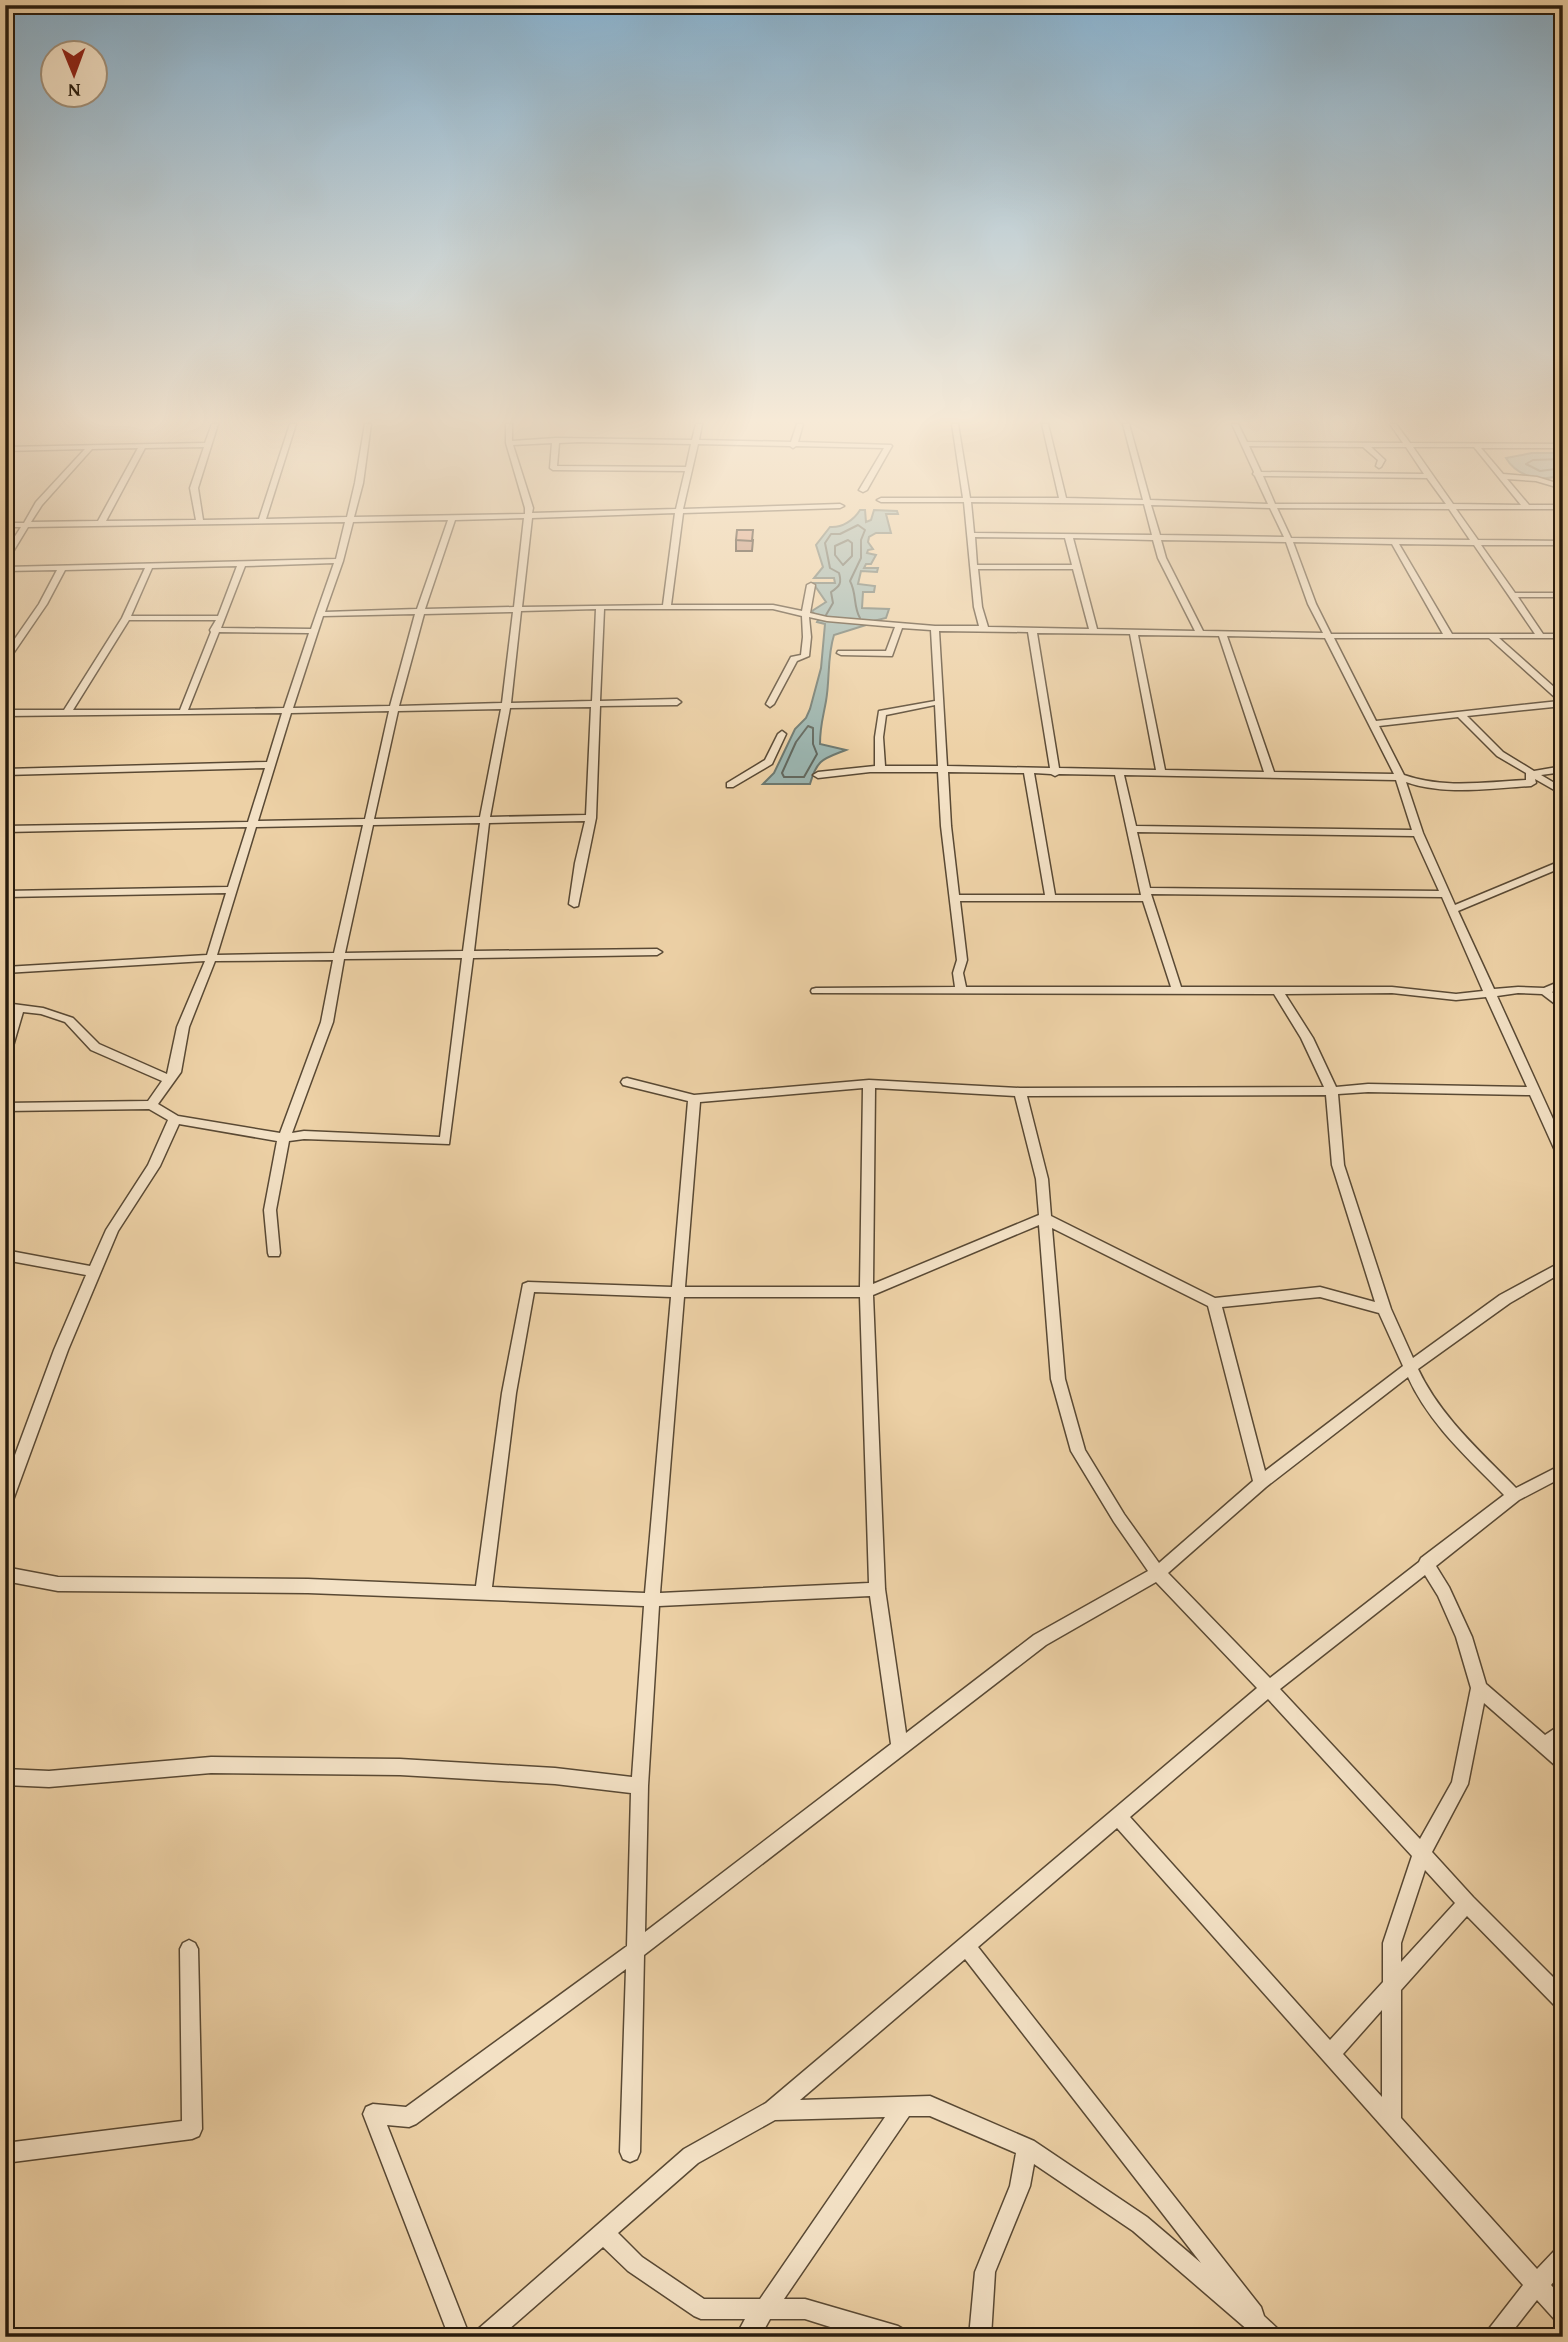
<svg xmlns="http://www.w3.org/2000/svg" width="1568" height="2342" font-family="'Gentium Book Plus',serif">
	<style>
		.water { fill: #9bb5b0; stroke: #6d786f; stroke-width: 2 }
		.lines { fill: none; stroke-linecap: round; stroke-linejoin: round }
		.shore { stroke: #62685f; stroke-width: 2 }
		.street-casing { stroke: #594934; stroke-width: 3 }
		.street { fill: #f3e1c5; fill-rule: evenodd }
		.wall { fill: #bc8770; stroke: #281c0e; stroke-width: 2 }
		.building { fill: #db9d82; stroke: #281c0e; stroke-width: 2 }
	</style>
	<rect width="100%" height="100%" fill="#edd1a6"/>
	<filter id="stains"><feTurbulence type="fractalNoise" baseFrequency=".00286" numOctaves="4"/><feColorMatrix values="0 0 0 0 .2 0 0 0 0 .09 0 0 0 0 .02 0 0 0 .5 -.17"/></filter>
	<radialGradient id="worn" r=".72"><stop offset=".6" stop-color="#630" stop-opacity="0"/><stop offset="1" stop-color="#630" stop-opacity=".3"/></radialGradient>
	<g class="water">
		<path d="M1532,453H1563V474C1543,483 1517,477 1506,458Z"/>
		<path d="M860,510H865L866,522L871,520L874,510L897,511L898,514H886L891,533H876L869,537L868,542L873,549L868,550L867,553L876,555L871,564H866L864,568H878L877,572L861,571L858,584L875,586L874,592H863L862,608L889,609L886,618L869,622L815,615L812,611L826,602L813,583H835L834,578H814L823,567L816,545L830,527C842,528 854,520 860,510Z"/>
		<path d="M819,618L866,625L834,635C827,657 830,679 826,701C823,718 820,726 820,744L846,750C823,759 817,759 810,784H763L774,773L795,729L806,718L810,709L821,668L825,624L817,622Z"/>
	</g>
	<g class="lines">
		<g class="shore">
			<polyline points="1563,459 1533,460 1526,464 1540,471 1563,468"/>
			<polygon points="848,540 852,543 852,556 843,565 835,555 835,546"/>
			<path d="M826,615L833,603L831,592C840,586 842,583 839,573L830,568L825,543L831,534H840L858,525L865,530L861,540V558L850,581C857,594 853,606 860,618"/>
			<polygon points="808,726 813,728 813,744 817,754 804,777 784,777 782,773 796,742"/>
		</g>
		<defs>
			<g id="street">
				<path d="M212,424H218L198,488L203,520L259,519L290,424H296L266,519L347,517L355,483L365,424H371L363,483L354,517L525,514V508L506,443V424H512V441L556,438L692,440L696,424H702L699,440L791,442L797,424H803L798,442L891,445L892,446L867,490L863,492L859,490L884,448L796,446L793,448L790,446L698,444L683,509L840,504L844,506L840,508L683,513L671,605H773L802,611L807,585L811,583L815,585L810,613L827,617L935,626H979L974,607L964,502H881L877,500L881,498H963L952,424H958L970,498H1059L1042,424H1048L1066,498L1143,500L1123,424H1129L1150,500L1268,504L1255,476L1253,474L1254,472L1232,424H1238L1247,442L1403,443L1390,424H1396L1410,443L1563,444V448H1481L1503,474L1537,477L1563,485V489L1536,481L1507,479L1529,505H1563V509H1456L1478,540L1563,541V545H1481L1515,593H1563V597H1518L1543,634H1563V638H1499L1563,695V706L1467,716L1503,752L1534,771L1563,766V772L1541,775L1563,788V795L1535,779L1536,783L1531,786C1490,788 1446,796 1406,782L1423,833L1455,905L1563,860V867L1458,911L1494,989L1518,987L1544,988L1563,980V987L1552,992L1563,1001V1010L1542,994L1518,993L1497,996L1563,1141V1159L1557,1155L1530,1095L1368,1092L1338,1094L1344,1165L1391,1309L1413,1358L1500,1295L1563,1261V1272L1510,1303L1418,1369C1440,1416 1480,1451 1516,1488L1563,1464V1477L1519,1500L1436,1566L1449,1587L1472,1637L1486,1684L1545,1735L1563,1723V1742L1558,1746L1563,1750V1769L1557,1767L1484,1703L1468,1784L1432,1852L1473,1897L1563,1987V2009L1556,2007L1467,1916L1401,1990V2118L1537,2269L1556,2249L1563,2246V2271L1551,2285L1563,2298V2324L1556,2321L1537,2300L1508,2337H1485L1488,2330L1523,2285L1117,1828L978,1947L1261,2307L1264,2316L1279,2330L1282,2337H1256L1133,2231L1034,2164L1030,2186L995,2272L991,2337H969L975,2272L1010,2186L1016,2153L930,2116H909L784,2299H805L898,2326L905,2330L908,2337H862L805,2319H770L760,2337H738V2332L745,2319H701L694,2316L628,2271L603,2247L500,2337H474L477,2330L684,2149L766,2103L1257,1688L1156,1582L1046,1645L644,1955L640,2152L637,2159L630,2162L623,2159L620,2152L626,1969L416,2124L409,2127L387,2125L470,2337H449L363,2114L366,2107L373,2104L406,2107L627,1946L631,1793L555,1784L400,1775L211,1773L49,1787L5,1785V1769L49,1771L211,1757L400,1759L555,1768L632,1777L644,1606L308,1593L58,1591L5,1581V1567L58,1577L308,1579L476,1586L502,1393L523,1284L528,1282L672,1287L688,1101L623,1085L621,1082L623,1079L627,1078L694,1095L869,1080L1020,1088L1324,1087L1301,1038L1274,994L812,993L811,991L812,989L816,988L955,987L953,973L957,960L941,826L938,772H870L818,778L813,775L818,772L875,766V737L879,711L935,701L931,630L902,628L892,656L841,655L837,653L838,651H886L895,627L827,621L809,617L811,637L809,656L797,661L774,704L770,707L766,704L791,657L801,655L803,637L802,616L773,609H604L600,701L677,699L681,702L677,705L600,706L596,818L578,906L574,907L569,904L575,863L585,821L489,823L474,951L657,949L662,952L657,955L473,958L449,1144L304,1139L289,1141L276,1210L280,1253L279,1256H269L268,1253L264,1210L277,1141L179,1124L160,1166L118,1231L68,1350L12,1503L10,1507L5,1509V1482L54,1350L86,1275L5,1260V1250L90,1266L106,1230L148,1165L168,1120L149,1109L5,1111V1103L148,1101L162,1081L91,1050L65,1022L41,1014L23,1012L11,1053L5,1057V1034L12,1010L5,1009V1003L43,1008L73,1018L99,1044L167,1074L177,1027L205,961L5,973V967L207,955L226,893L5,897V891L228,887L247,827L5,832V826L248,822L265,768L5,775V769L267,762L282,713L5,716V710H64L122,618L145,568L65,570L47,604L8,661H5V653L39,604L57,570L5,571V567L336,559L345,522L28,527L8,560H5V552L21,527H5V523H24L36,502L85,449L5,451V447L205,443ZM579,442L691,444L686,467L557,466L559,443ZM552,443L550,468L553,470L685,471L676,509L532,513L533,508L513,445ZM1249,446L1363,447L1378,460L1376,466L1379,468L1381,467L1385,460L1371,447H1406L1424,474L1261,472ZM204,447L190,488L196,520L106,521L145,448ZM1413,447H1474L1521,505L1453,504ZM138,448L98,521L31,522L42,505L92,449ZM1263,476L1427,478L1446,504H1275ZM971,502L1144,504L1152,535L974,533ZM1151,505L1270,508L1284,537L1160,535ZM1277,508L1449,509L1470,540L1291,538ZM675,513L663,605L522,607L532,518ZM524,518L514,607L425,609L455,520ZM448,520L417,609L325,612L343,561L353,522ZM975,537L1065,538L1072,565H977ZM1073,538L1153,540L1158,558L1195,631L1097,629ZM1161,540L1286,542L1308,604L1323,633L1203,631L1166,558ZM1293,542L1392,544L1443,634H1331L1316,604ZM1399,544L1474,545L1535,634H1452ZM334,563L311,629L221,628L245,566ZM237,566L218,616H131L152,568ZM978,569H1073L1089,629L988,627L982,607ZM596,609L592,701L511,703L521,611ZM513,612L502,703L399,706L424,614ZM415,614L390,706L293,708L323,616ZM129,620H216L210,630L211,632L180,710H73ZM939,631L1028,632L1050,768L947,766ZM219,632L309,633L284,708L188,710ZM1037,633L1130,634L1156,770L1059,768ZM1138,635L1219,636L1264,772L1165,770ZM1227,636L1325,638L1394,774L1274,772ZM1334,638H1489L1559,701L1376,721ZM935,705L938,766H885L883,737L886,715ZM591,707L586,815L490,817L510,708ZM501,709L480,817L374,819L398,711ZM389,711L365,819L258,821L291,713ZM1458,717L1497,756L1526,773V780C1485,782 1444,789 1404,775L1379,726ZM948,772L1024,773L1045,895H959L951,826ZM1034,773L1051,774L1055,776L1059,774L1115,775L1141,895H1055ZM1124,775L1396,780L1412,830L1136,826ZM480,823L463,951L345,953L373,825ZM363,825L334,953L217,955L256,827ZM1137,832L1414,836L1439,891L1150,888ZM1151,894L1442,897L1483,991L1456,994L1392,987H1181ZM960,901H1143L1171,987H966L963,973L967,960ZM462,958L440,1137L304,1131L292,1133L333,1022L344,959ZM333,960L321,1022L280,1133L178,1116L158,1104L181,1072L189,1027L215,961ZM1392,993L1456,1000L1486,997L1527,1087L1368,1084L1336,1087L1313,1038L1285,994ZM863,1088L860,1287H685L700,1102ZM875,1088L1015,1096L1036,1179L1039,1215L873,1284ZM1326,1095L1332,1165L1375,1302L1320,1287L1215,1298L1051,1216L1048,1179L1027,1096ZM1039,1225L1051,1379L1071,1451L1114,1522L1148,1571L1034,1635L906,1733L885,1589L873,1295ZM1052,1228L1208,1306L1253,1481L1159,1563L1124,1514L1085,1450L1065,1379ZM534,1292L671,1297L645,1593L492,1587L516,1393ZM684,1297H860L869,1583L660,1593ZM1320,1297L1379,1313L1403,1366L1265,1471L1222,1307ZM1408,1377C1429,1424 1469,1459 1504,1495L1421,1558L1419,1562L1270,1678L1168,1573L1266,1487ZM1425,1575L1438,1596L1456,1637L1471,1688L1452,1782L1420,1839L1280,1689ZM870,1596L891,1744L645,1932L648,1786L659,1606ZM1268,1699L1412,1856L1383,1943V1982L1330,2040L1130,1817ZM1425,1870L1455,1903L1401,1962V1943ZM965,1959L1201,2263L1147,2217L1034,2141L930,2096L800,2100ZM1382,2010V2097L1343,2054ZM885,2117L760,2299H704L642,2257L618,2233L698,2163L775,2120Z"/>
				<polygon points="782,731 786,734 772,764 733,787 727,787 727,783 765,760 778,734"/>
				<polygon points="189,1940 195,1943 198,1949 202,2129 199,2136 192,2139 5,2163 5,2143 182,2121 180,1949 183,1943"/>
			</g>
		</defs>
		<use href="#street" class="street-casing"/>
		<use href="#street" class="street"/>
	</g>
	<polygon class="wall" points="736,540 753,540 752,551 736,551"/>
	<polygon class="building" points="737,530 753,530 752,541 736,540"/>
	<linearGradient id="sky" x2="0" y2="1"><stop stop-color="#89b4d2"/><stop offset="0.56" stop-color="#f7ead7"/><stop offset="1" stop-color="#f7ead7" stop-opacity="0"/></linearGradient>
	<rect width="1568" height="752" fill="url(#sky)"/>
	<rect width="1568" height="2342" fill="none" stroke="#edd1a6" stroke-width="28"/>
	<rect x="7" y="7" width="1554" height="2328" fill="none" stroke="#281c0e" stroke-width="3.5"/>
	<rect x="14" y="14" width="1540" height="2314" fill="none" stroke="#281c0e" stroke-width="2"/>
	<g transform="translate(74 74) rotate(179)"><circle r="33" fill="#f3e1c5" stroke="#a2927c" stroke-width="2"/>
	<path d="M0-5L12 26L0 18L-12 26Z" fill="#8f2418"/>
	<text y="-10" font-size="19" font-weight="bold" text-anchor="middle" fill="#281c0e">N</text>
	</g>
	<rect width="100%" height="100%" filter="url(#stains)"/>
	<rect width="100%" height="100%" fill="url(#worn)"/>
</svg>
